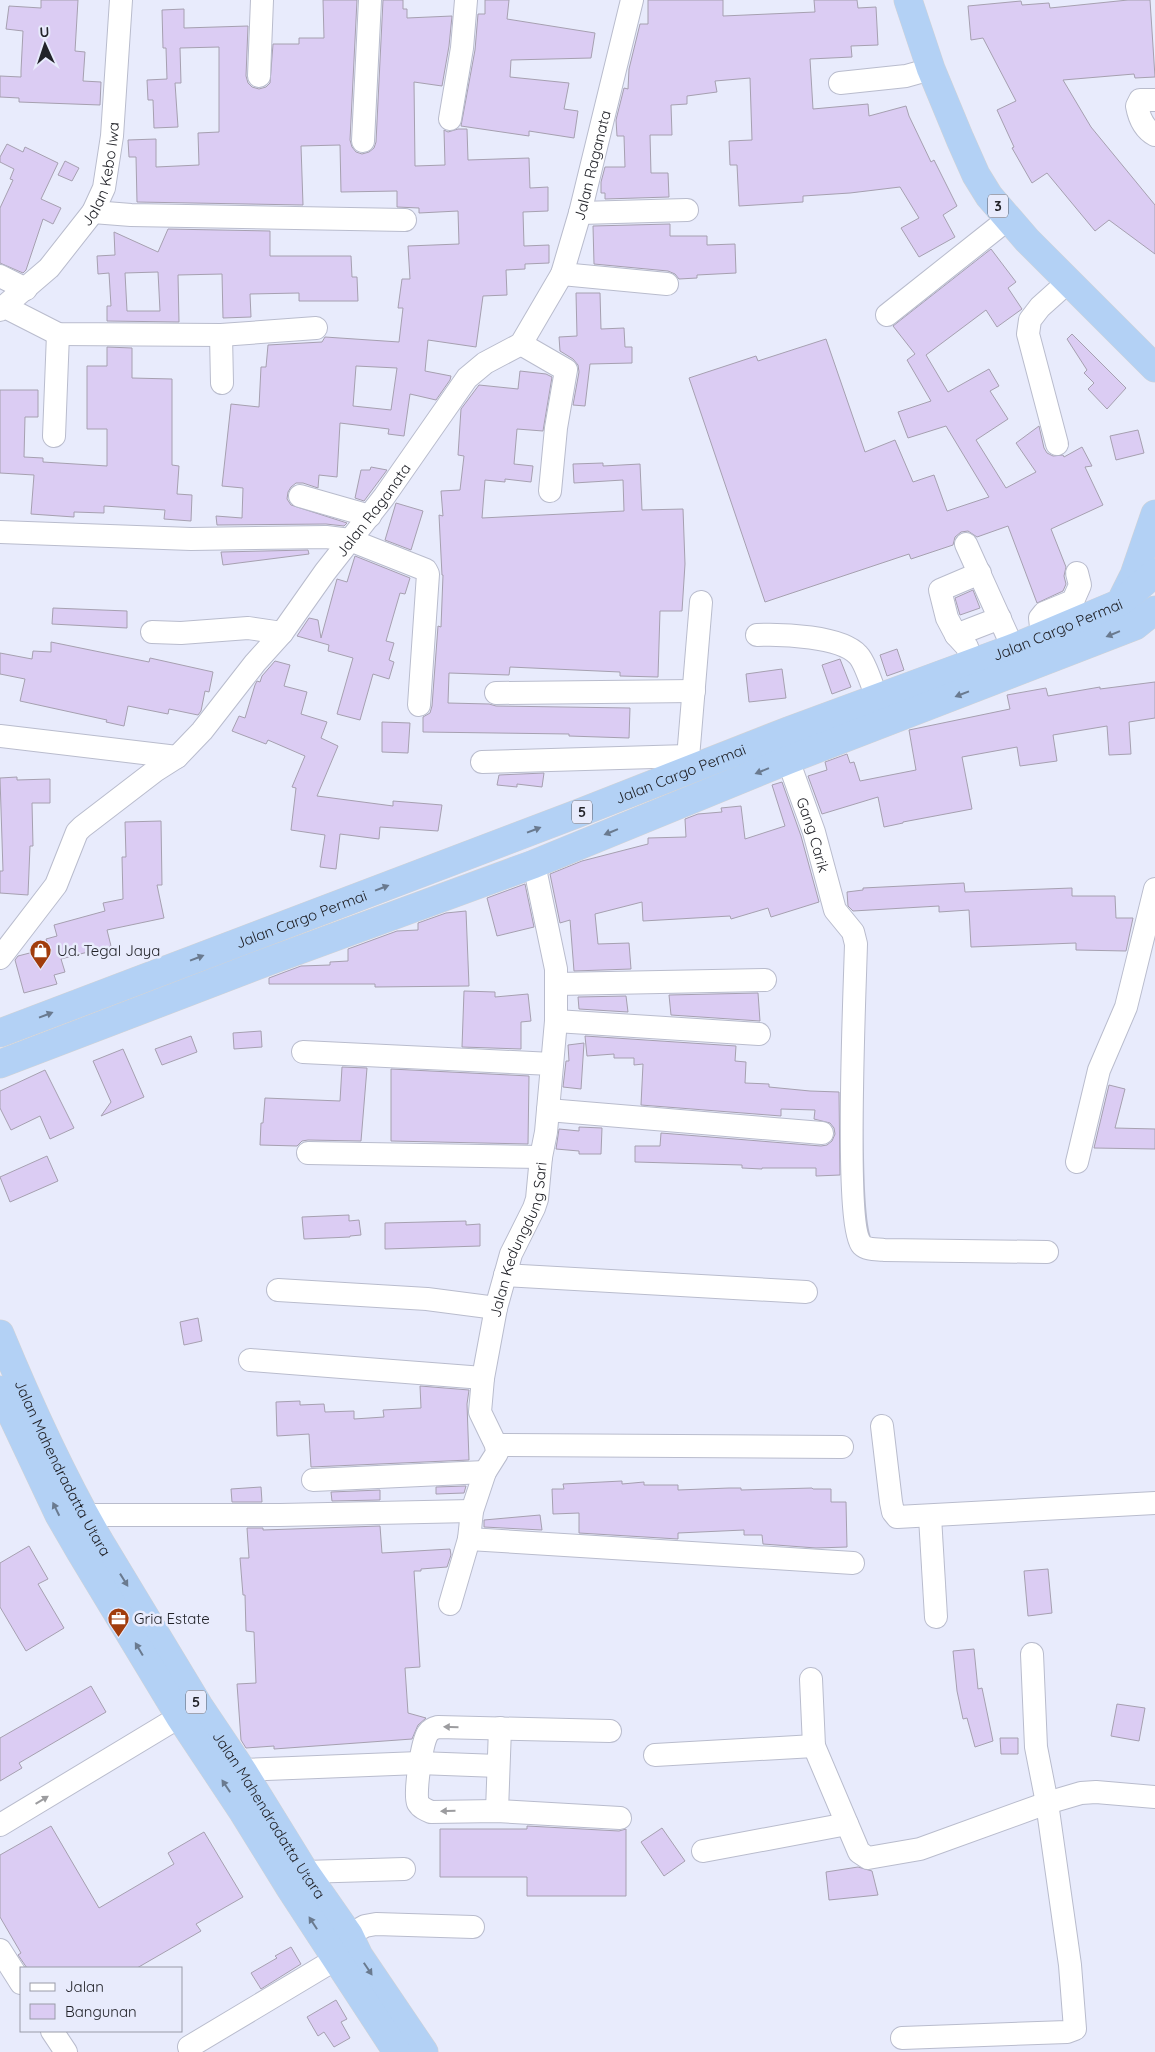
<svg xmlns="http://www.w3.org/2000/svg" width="1155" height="2052" font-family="Quicksand,sans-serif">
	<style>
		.building { fill: #dbccf3; stroke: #a6a0b0; fill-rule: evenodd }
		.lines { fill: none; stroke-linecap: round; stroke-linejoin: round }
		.minor-casing { stroke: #b9bccd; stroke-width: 24 }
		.highway-casing { stroke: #d3d3d4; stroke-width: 29 }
		.minor { stroke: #fff; stroke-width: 22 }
		.highway { stroke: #b3d1f5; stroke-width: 28 }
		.oneway { fill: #6a7a8f }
		.oneway2 { fill: #9c9c9f }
		.labels { text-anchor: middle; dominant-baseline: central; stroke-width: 5; stroke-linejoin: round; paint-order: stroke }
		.shield { fill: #e8ebfc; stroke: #5d5f68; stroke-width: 1 }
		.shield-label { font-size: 14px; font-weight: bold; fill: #222329 }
		.street-label { font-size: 15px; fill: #222329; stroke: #e8ebfc }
		.poi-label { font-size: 15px; fill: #222329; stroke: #e8ebfc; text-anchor: start }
	</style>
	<rect width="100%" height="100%" fill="#e8ebfc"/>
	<g class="building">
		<polygon points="41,0 78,0 75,51 85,52 83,81 101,82 100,105 19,102 19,98 0,97 0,76 21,77 21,71 23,31 6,29 9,6 41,8"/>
		<path d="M323,0H357L350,140L352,147L356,152L362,154L369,152L374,148L376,142L383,0H403V9H407V18L452,16L449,46L442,86L414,82L415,166L445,165L444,130L448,132L458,129H467L468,160L529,158L530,188L548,187V211L523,212L524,246L549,245V263L525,264V269L506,270L507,295L483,296L476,347L428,340L425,371L451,376L450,380L436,400L410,394L404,436L388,434L389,429L340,423L337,477L319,475L318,488L303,483H296L291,487L288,492L287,499L291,505L347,523L344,526L326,524L217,525L216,516L242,518L243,488L222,486L231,404L259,407L261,367H266L268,345L322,342L325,337L399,342L403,308H398L402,279H410L408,246L459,244L458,211L419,213V208L397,207V191L341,192L340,145L301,146L303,205L137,202L136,157H129L128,140L156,139V167L199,165L198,133L219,132V47L180,48L181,83H175L178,127L154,128L153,100H148L147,80L167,79L166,48H163L162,10L184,9V28L248,26L246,76L248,83L252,87L259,89L266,87L270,83L273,44H299V38H324ZM356,366L397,368L391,410L353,406Z"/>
		<polygon points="485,0 509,0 507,19 595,33 591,58 511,60 510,77 569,83 564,109 578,111 574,138 529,131 529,136 461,126 475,50 478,14 485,14"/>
		<polygon points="648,0 723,0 723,16 815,12 814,0 857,0 858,8 876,7 878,45 851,46 852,57 810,59 813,109 868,104 869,116 906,106 909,116 931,162 934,160 957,206 943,215 955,237 919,257 901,228 919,218 900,187 850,193 803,196 803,202 739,206 737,165 730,165 729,141 752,140 750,78 715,81 717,92 687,96 687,104 671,105 672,135 650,135 651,173 668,173 669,197 605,199 605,193 601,193 601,182 605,167 625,167 624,136 617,136 616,120 624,88 628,89 629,69 640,24 648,24"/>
		<polygon points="1128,0 1150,0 1155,77 1135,78 1134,74 1063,80 1091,127 1155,205 1155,254 1109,220 1095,231 1047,173 1032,183 1012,148 1014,147 997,110 1016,101 983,38 971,40 968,6 1021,1 1022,5 1049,3 1050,8"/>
		<polygon points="7,144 23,152 25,147 58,163 41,199 61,208 53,224 43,219 26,270 23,273 0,263 0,208 13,180 10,179 14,169 0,162 0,157"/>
		<polygon points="65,161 79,168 72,181 58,175"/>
		<polygon points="670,224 670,236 707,236 707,245 735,244 736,273 697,275 697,278 679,279 675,274 668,271 594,264 593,226"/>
		<path d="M168,229L270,231V256H351L352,277H357L358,301H299V293L250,294L251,317L223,318L222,274L178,275L179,322L107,321V306H111L109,273L98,274L97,256L115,255L114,232L158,252ZM158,272L160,311H127L125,273Z"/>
		<polygon points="991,249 1016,282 1008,288 1022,309 997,327 986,310 926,355 948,392 989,369 999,386 990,391 1008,419 976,440 1006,488 1036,472 1016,443 1039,426 1044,448 1047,453 1053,456 1063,455 1064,457 1082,447 1092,466 1085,467 1103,505 1051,529 1066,567 1064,576 1066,584 1063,591 1037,603 1008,526 977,537 968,531 961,532 955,537 953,545 911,559 909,554 765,602 689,378 756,356 758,361 826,339 865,452 895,440 913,482 934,475 947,511 989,497 946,426 908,438 898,412 931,401 907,360 915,354 893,326"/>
		<polygon points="576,293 600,293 601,329 624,328 625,347 632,347 632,363 590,364 585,406 573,405 579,372 578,365 573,359 560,351 559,337 577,336"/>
		<polygon points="1072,334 1126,388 1107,409 1088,389 1094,383 1084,373 1087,370 1067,339"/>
		<polygon points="107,347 132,348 132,378 172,379 172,465 179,466 177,494 192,495 191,521 164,519 165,510 104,506 104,513 74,512 74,517 31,514 34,475 0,473 0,390 38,390 38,417 25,417 24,457 43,458 43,462 107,466 107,429 87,429 87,366 107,366"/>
		<polygon points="520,371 546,374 552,377 543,431 517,429 514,464 533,466 531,482 505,479 505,482 485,480 482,518 624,511 623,480 574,483 573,464 603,463 603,466 640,464 642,510 683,509 685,564 682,611 660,611 658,677 620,676 620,672 510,667 509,675 449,673 448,703 489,704 496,706 630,708 629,738 569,736 569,734 423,732 423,717 430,713 432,706 438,626 441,627 443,575 442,575 439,515 443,516 441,491 460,490 464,456 458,455 461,409 479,385 518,389"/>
		<polygon points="1138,430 1144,453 1116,460 1110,436"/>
		<polygon points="371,467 387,470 364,501 355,498 361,470 370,470"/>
		<polygon points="396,503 423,511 411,550 385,540"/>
		<polygon points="308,550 309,554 223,565 221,552"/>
		<polygon points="355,556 410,578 405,594 400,593 386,641 394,643 389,660 394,662 389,679 373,674 360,720 337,714 353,658 328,651 329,645 297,636 309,618 318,620 321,638 337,579 347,582"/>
		<polygon points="973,590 980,608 960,615 955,598"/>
		<polygon points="53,608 127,611 127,628 52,624"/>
		<polygon points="51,642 149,662 150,658 213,672 209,692 205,691 201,711 198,715 169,709 168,714 128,706 124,726 106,722 107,720 20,701 25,679 0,674 0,653 32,659 33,651 51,652"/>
		<polygon points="897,649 904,670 887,676 880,655"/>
		<polygon points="840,659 851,687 832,694 822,665"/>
		<polygon points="275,661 290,665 284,686 307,692 301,714 327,722 321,738 338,746 317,796 393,806 393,801 442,805 438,831 380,827 379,839 340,834 336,869 320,867 325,835 291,830 296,788 292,787 305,756 268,740 266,744 232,731 239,716 245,718 255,685 257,681 260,682 262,676"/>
		<polygon points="782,669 786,698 749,702 746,674"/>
		<polygon points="1155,682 1155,718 1129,722 1131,754 1109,755 1107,726 1053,735 1057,761 1020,766 1017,747 962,757 972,809 903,822 903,823 884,827 878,797 822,814 808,776 827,770 825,762 847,754 850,763 854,762 860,781 916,770 909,730 1010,709 1007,695 1046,688 1048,696 1100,687 1100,689"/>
		<polygon points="382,722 410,723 408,753 382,752"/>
		<polygon points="544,773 542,787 517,784 517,787 497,785 499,775"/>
		<polygon points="17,777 17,780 50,779 50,803 32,803 33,846 30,846 28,895 0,893 0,871 3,871 0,778"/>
		<polygon points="782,782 801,836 819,902 771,917 768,908 731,919 730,916 643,921 642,902 595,914 598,944 629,943 631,969 574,971 570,920 560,923 550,874 582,861 648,844 648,838 686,837 685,819 698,814 722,812 721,808 741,806 745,839 785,826 772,785"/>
		<polygon points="161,821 162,885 157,885 164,918 107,930 111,946 61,959 65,972 54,975 57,984 24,993 15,960 18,956 49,948 46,939 57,936 54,925 105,911 103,903 123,899 122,857 126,857 125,822"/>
		<polygon points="964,883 965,892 1072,888 1072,896 1115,896 1116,918 1133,918 1126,951 1076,950 1076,943 971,947 969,910 939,912 939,906 853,911 848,906 847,892 863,890 863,888"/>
		<polygon points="525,884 534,927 497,936 487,898"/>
		<polygon points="466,911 469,986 375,987 375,984 269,984 269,978 301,966 330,965 330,962 348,961 348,949 397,931 418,930 418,923 446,913"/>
		<polygon points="464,991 495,992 495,997 528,994 531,1021 521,1022 521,1049 462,1047"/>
		<polygon points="758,993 760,1021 671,1015 669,995"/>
		<polygon points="626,996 628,1012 579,1009 578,997"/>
		<polygon points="261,1031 262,1047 234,1049 233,1033"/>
		<polygon points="191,1036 197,1052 162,1065 155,1049"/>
		<polygon points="585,1036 736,1046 735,1061 746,1062 745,1083 769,1084 769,1087 810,1091 839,1092 840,1175 816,1176 816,1168 762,1168 762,1169 742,1168 742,1165 635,1162 635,1146 660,1146 661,1133 821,1146 827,1145 832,1141 835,1134 834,1128 830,1123 814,1119 815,1110 781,1109 781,1116 641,1105 643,1064 634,1065 634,1058 614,1058 614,1054 587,1056"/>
		<polygon points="584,1043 581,1089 563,1087 566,1061 569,1061 568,1045"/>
		<polygon points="123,1049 144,1097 101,1116 111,1102 93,1061"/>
		<polygon points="342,1067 367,1068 361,1141 308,1140 302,1141 297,1146 260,1145 261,1123 263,1123 265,1098 340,1101"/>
		<polygon points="391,1069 529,1076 528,1144 391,1141"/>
		<polygon points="45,1070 74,1128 50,1139 40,1116 11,1130 0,1108 0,1091"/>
		<polygon points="1109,1085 1125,1089 1115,1128 1155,1129 1155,1149 1094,1148"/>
		<polygon points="579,1127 602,1128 601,1154 579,1154 579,1151 556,1149 559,1129 579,1131"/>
		<polygon points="47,1156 58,1181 10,1202 0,1177"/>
		<polygon points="349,1215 349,1221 359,1220 361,1235 350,1236 350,1237 304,1239 302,1217"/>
		<polygon points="466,1221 466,1225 480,1224 480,1246 385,1249 385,1223"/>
		<polygon points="198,1318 202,1341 184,1345 180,1322"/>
		<polygon points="420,1386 469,1390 467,1404 469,1460 311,1467 309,1434 277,1436 276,1402 300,1401 300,1405 324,1404 325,1412 354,1411 354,1419 384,1417 383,1410 421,1408"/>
		<polygon points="622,1481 622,1484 644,1482 644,1485 678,1485 678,1490 729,1488 741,1488 741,1490 812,1488 813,1489 831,1489 831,1502 846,1502 847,1547 816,1548 763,1544 762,1535 744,1535 744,1530 678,1533 678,1539 579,1533 579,1513 553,1514 552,1489 564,1489 563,1484"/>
		<polygon points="466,1486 464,1493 436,1494 436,1487"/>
		<polygon points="261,1487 262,1502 232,1502 231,1489"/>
		<polygon points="380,1490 380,1500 332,1501 331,1492"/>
		<polygon points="540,1515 542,1530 484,1527 484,1520"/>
		<polygon points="380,1526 382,1553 450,1549 451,1555 447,1567 421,1569 421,1571 414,1571 420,1667 405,1668 408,1713 426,1718 418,1725 412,1739 274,1749 274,1746 246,1748 241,1740 237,1684 256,1683 254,1632 246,1631 245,1595 243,1595 240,1558 249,1558 247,1528 263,1528 263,1530"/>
		<polygon points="29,1546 48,1579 38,1584 64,1628 26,1651 0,1607 0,1563"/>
		<polygon points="1048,1569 1052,1613 1028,1616 1024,1571"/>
		<polygon points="974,1649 978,1689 982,1688 993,1741 975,1747 967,1718 963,1719 957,1691 953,1651"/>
		<polygon points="91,1686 106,1712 19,1763 22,1768 0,1781 0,1738"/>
		<polygon points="1117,1704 1145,1708 1139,1741 1111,1736"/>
		<polygon points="1000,1738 1018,1738 1018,1754 1001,1754"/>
		<polygon points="51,1826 99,1908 174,1864 168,1853 204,1832 243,1897 196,1924 201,1931 137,1968 27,1968 18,1955 21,1953 0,1917 0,1855"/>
		<polygon points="527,1826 619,1831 626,1829 626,1896 527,1896 527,1877 440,1877 440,1829 527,1829"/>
		<polygon points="662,1828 685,1861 664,1876 641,1842"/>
		<polygon points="858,1867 872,1871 878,1895 829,1900 826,1872"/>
		<polygon points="291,1947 301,1964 261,1989 251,1973 277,1958 275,1956"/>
		<polygon points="336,2000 347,2019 341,2022 350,2038 334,2047 324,2032 318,2036 307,2017"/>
	</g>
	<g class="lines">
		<defs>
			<g id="minor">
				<polyline points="259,76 262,0"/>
				<polyline points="840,83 906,76 931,69"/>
				<path d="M1155,100H1140L1137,106C1139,117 1144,129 1155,135"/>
				<polyline points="450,119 462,48 466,0"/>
				<polyline points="363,141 370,0"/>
				<polyline points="93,212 131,215 405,220"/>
				<polyline points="580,213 687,210"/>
				<polyline points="562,274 667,284"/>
				<polyline points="0,276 26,289"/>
				<polyline points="5,307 58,334 221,335 316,328"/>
				<path id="s1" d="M0,310L49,268L93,212L104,188L112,136L121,0"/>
				<polyline points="887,315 1008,219"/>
				<polyline points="221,335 222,383"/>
				<polyline points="521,344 566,370 556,428 550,491"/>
				<polyline points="54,436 58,334"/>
				<polyline points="1057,444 1028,334 1030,320 1040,307 1069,281"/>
				<polyline points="300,496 370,516"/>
				<polyline points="0,532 191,539 326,537 350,540 421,568 426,570 428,574 419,705"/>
				<polyline points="966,544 1013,648"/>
				<polyline points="152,632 181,633 248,628 282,633"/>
				<path d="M757,635C782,634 841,636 858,655C865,662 873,688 877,698"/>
				<polyline points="956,635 947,618 940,590 980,573"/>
				<polyline points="1042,636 1040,618 1044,613 1073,601 1080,585 1077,573"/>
				<polyline points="972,663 967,647 956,635 1000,618"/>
				<polyline points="496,693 694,691"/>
				<polyline points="0,736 177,757"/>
				<path id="s2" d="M788,760L814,832L835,910L853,932L856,944C855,984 844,1227 862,1245C867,1250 878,1249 884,1250L1047,1252"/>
				<polyline points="482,762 688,756"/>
				<polyline points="687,770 701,602"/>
				<path id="s3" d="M0,958L56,885L77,832L82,827L155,771L177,757L202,731L255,663L282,633L325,572L384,497L467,378L485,363L521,344L562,274L580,213L632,0"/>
				<polyline points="557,984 765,980"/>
				<polyline points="556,1021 759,1034"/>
				<polyline points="303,1052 552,1064"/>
				<polyline points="548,1110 822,1133"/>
				<polyline points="308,1153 541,1157"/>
				<polyline points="1077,1162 1099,1070 1126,1007 1155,889"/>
				<polyline points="505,1275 806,1292"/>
				<polyline points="278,1290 427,1299 496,1308"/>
				<polyline points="250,1360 483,1378"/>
				<polyline points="882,1426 891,1502 893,1512 897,1517 1155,1503"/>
				<polyline points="496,1445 842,1447"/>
				<polyline points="313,1480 485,1472"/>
				<polyline points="84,1515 280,1515 472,1511"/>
				<polyline points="930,1517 936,1617"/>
				<polyline points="469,1539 853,1563"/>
				<path id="s4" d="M450,1604L469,1539L472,1511L485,1472L497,1453L496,1445L480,1412L483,1378L496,1308L511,1254L534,1208L537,1199L541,1157L546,1132L556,1021V969L534,864"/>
				<polyline points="811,1679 814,1746 859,1852 868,1858 920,1849 1047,1803 1081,1793 1096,1792 1155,1797"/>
				<path d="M610,1731L438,1727C434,1728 430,1730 428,1733C422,1742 414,1793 418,1803C421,1808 426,1810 431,1812L497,1811L620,1818"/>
				<polyline points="655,1755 814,1746"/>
				<polyline points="242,1770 419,1763 498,1766"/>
				<polyline points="497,1811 500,1728"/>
				<polyline points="0,1825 194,1708"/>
				<polyline points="703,1851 847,1824"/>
				<polyline points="305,1872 404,1869"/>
				<polyline points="349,1935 365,1926 376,1924 473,1927"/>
				<polyline points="0,1950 21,1983"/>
				<polyline points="52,2031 66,2052"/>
				<polyline points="902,2038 1067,2032 1075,2029 1070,1965 1047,1803 1036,1747 1032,1654"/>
				<polyline points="189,2047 336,1959"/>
			</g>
			<g id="highway">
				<polyline points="908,0 931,69 960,139 976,175 989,196 1027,240 1155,368"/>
				<polyline points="1123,597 1134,575 1155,514"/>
				<path id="s5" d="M0,1033L579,813L788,731L1013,648L1120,603L1155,573"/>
				<polyline points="0,1064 264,963 534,864 788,760 1135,626 1155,610"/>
				<path id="s6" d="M0,1334C29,1404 61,1475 100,1542L199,1706L242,1770L305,1872L349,1935L359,1956L424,2052"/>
				<polyline points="0,1390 59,1515 81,1553 180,1717 243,1812 290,1888 397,2052"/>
			</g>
		</defs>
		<use href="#minor" class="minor-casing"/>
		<use href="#highway" class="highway-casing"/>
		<use href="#minor" class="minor"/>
		<use href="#highway" class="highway"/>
	</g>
	<defs><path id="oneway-solid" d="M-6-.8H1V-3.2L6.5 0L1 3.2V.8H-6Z" transform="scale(1.25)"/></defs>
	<g class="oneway">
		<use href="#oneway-solid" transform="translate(1113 634) rotate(158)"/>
		<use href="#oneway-solid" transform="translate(962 694) rotate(159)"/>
		<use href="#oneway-solid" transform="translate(762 771) rotate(158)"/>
		<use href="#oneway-solid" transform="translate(534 830) rotate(-21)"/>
		<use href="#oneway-solid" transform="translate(611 832) rotate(158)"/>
		<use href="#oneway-solid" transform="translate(382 888) rotate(-21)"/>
		<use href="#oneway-solid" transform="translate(197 958) rotate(-21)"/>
		<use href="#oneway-solid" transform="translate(46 1015) rotate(-21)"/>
		<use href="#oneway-solid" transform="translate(56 1509) rotate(-116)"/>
		<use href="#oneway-solid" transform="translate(124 1580) rotate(58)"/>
		<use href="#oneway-solid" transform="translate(139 1649) rotate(-121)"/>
		<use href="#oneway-solid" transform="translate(226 1786) rotate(-124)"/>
		<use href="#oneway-solid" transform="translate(313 1923) rotate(-123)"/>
		<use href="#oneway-solid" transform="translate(368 1969) rotate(56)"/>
	</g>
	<g class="oneway2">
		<use href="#oneway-solid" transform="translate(451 1727) rotate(-179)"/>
		<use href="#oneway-solid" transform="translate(42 1800) rotate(-31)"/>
		<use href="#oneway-solid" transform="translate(448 1811) rotate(179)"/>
	</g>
	<defs>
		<symbol id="shop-pin" viewBox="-11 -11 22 30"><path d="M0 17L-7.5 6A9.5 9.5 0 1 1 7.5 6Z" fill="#a13c0c" stroke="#e8ebfc"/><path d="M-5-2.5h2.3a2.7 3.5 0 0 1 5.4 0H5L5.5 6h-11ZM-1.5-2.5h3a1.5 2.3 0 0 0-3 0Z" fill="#fff"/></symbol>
		<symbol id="office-pin" viewBox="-11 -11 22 30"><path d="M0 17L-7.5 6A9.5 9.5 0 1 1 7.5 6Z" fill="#a13c0c" stroke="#e8ebfc"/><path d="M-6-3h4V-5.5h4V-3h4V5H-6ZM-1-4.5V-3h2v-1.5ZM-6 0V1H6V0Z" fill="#fff"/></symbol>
	</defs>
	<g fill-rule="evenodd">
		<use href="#shop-pin" x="28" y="938" width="25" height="34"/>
		<use href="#office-pin" x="106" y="1606" width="25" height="34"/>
	</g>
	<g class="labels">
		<g class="shield">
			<rect x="988" y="194.5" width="20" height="23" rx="4"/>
			<rect x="572" y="800.5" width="20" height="23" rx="4"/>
			<rect x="186" y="1690.5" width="20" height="23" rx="4"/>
		</g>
		<g class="shield-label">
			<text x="998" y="206">3</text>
			<text x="582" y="812">5</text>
			<text x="196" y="1702">5</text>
		</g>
		<g class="street-label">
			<text stroke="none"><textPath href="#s3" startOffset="1010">Jalan Raganata</textPath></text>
			<text stroke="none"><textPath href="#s1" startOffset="175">Jalan Kebo Iwa</textPath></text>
			<text stroke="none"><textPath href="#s3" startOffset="590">Jalan Raganata</textPath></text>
			<text stroke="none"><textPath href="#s5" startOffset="1132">Jalan Cargo Permai</textPath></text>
			<text stroke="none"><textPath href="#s5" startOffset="728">Jalan Cargo Permai</textPath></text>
			<text stroke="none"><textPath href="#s2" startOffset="79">Gang Carik</textPath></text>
			<text stroke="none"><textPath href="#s5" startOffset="322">Jalan Cargo Permai</textPath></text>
			<text stroke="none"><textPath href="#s4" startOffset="382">Jalan Kedungdung Sari</textPath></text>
			<text stroke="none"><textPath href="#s6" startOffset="148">Jalan Mahendradatta Utara</textPath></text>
			<text stroke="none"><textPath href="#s6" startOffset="552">Jalan Mahendradatta Utara</textPath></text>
		</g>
		<g class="poi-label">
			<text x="57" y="950">Ud. Tegal Jaya</text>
			<text x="134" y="1618">Gria Estate</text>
		</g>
	</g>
	<rect x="20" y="1967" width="162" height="65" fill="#e8ebfc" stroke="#999ba8"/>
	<rect x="30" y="1983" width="25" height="8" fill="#ffffff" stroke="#999ba8"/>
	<text x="65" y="1992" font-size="15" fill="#222329">Jalan</text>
	<rect x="30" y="2004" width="25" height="15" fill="#dbccf3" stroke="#999ba8"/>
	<text x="65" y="2017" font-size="15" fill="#222329">Bangunan</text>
	<g transform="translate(45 45) rotate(357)" stroke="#e8ebfc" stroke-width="4" paint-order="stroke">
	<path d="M0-4L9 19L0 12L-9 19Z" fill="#222329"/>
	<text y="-8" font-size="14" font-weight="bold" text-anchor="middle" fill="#222329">U</text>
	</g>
</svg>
